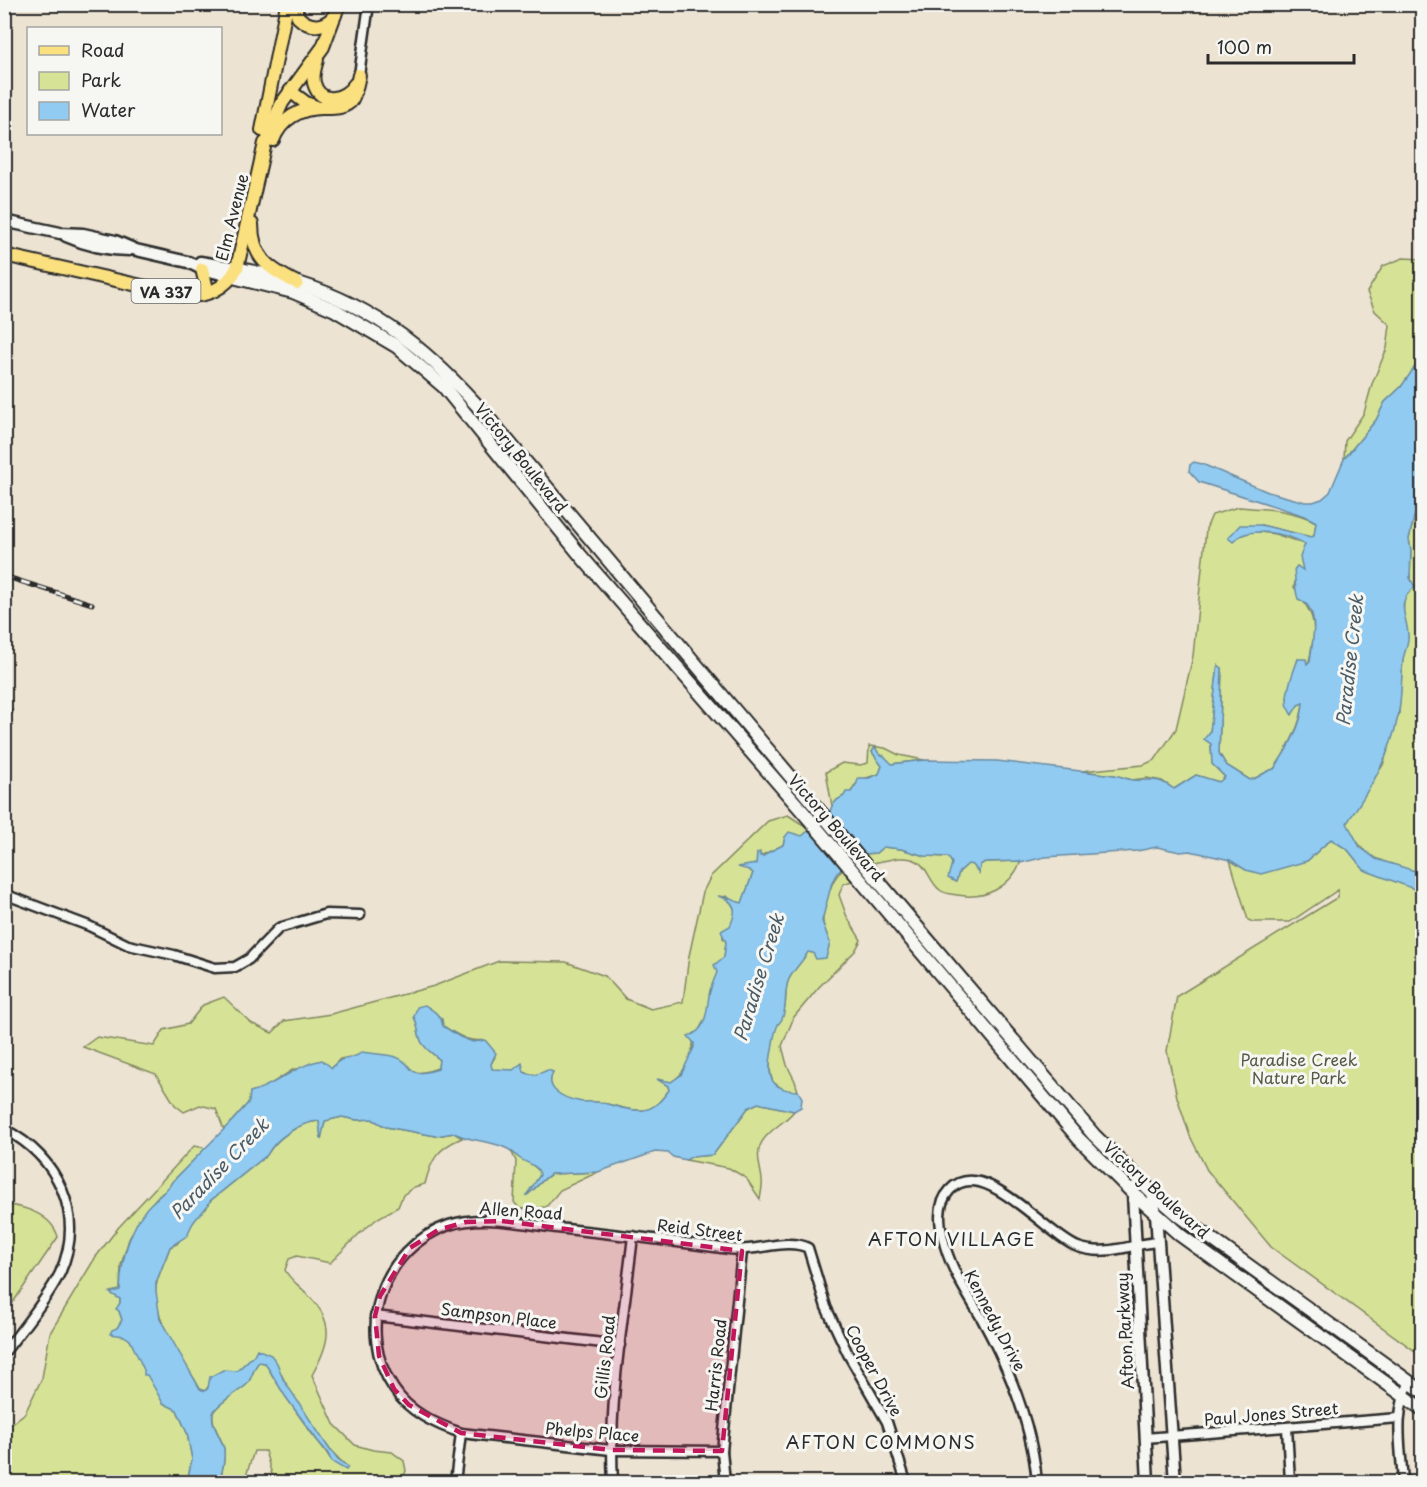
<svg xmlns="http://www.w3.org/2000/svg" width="1427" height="1487" font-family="'Playpen Sans',sans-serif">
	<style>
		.green { fill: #d6e396; stroke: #808760; stroke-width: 1.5 }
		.water { fill: #92cbf1; stroke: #698ba2; stroke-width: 1.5 }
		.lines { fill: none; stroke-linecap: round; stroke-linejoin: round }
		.minor-casing { stroke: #2b2b2b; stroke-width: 13 }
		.tertiary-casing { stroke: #2b2b2b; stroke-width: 15 }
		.secondary-casing { stroke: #2b2b2b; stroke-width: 16 }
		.primary-casing { stroke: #2b2b2b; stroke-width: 16 }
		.minor { stroke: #f6f6f2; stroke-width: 8 }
		.tertiary { stroke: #f6f6f2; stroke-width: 10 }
		.secondary { stroke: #f6f6f2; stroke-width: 12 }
		.primary { stroke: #fbe080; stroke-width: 12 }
		.rail-casing { stroke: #2b2b2b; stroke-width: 5 }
		.rail { stroke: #f6f6f2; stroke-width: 3; stroke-dasharray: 9; stroke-linecap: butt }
		.marked { fill: #c2185b; fill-opacity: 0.2; stroke: #c2185b; stroke-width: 4.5; stroke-dasharray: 12 8; stroke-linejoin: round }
		.labels { text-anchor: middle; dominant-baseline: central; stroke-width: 6; stroke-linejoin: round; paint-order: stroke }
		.shield { fill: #f6f6f2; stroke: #686867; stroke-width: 1.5 }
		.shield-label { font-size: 15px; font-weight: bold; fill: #2b2b2b }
		.street-label { font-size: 16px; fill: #2b2b2b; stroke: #f6f6f2 }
		.park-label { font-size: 16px; fill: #565946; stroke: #f6f6f2 }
		.water-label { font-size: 18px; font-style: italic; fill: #4a5b66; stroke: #f6f6f2 }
		.neighbourhood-label { font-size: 18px; letter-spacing: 1.5px; fill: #2b2b2b; stroke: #f6f6f2 }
	</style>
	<rect width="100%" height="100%" fill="#ece3d2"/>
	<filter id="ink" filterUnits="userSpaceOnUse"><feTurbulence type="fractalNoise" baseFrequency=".0167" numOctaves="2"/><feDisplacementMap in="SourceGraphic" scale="12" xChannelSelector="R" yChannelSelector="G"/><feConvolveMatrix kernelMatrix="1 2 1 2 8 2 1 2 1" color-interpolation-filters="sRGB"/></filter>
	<g filter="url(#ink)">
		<g class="green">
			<polygon points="1403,258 1422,259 1422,366 1420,364 1422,359 1401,387 1385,402 1376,420 1344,459 1345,441 1364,413 1372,384 1387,348 1390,325 1375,311 1367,292 1383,266"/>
			<path d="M1422,504V763L1417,782L1416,798L1422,799V1356L1271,1247L1207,1170L1190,1136L1177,1097L1167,1051L1177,996L1338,897V890L1290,922H1253L1248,920L1230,860L1246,870L1307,861L1331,839L1348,850L1364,870L1381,860C1363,856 1355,838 1346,823L1383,765L1399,713L1403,657L1408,637L1403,617L1404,603L1410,578L1411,551L1409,539L1414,517Z"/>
			<path d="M1238,507C1266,509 1292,509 1316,522L1314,536L1311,537L1261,525L1237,537L1252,531L1275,534L1305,544L1304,571L1297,566L1295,570L1296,577L1294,587C1309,609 1318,619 1312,646C1310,653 1311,659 1307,665L1298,659L1287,699L1298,705L1303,703C1301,726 1287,750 1274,769C1265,771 1259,778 1250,780L1226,765L1219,753L1222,668L1218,666L1210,732L1205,739L1211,744L1212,764L1225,777L1219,782L1196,775L1174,789L1162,781L1147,778L1132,780L1114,775L1081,771L1143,765L1155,760L1176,729L1193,656L1206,529L1212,515Z"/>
			<polygon points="869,746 885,748 899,755 924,760 891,764 879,754 875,748 872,752 882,766 879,774 863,779 854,786 851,792 837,800 832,806 826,772 842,763 860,765 868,763"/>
			<path d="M788,815L811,830L802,836L785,837L783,845L760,856L757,864L749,870L753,873L742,903L732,901L727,896L722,897C730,899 733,905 736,914L730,927L723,933V938L726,942L724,957L710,991L708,1013L699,1030L693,1035C695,1049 686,1075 671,1082L659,1080L668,1086L669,1090C662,1099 656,1108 644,1110C628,1112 613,1104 597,1102C591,1101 585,1103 579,1102C564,1099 543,1090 553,1073L548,1070L536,1075L513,1070H492L491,1064L495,1057L485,1040C468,1043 458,1035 443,1026L442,1019L414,1017C418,1025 418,1033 421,1041C425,1049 433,1054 439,1059L438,1068C422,1073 415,1077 404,1062L358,1056L340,1059L331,1068L294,1069L263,1089L250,1092L249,1102L224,1130L216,1109L200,1105L184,1112L175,1105L156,1074L83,1047L97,1037L154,1046L164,1030L188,1024L203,1005L224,997L251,1023L272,1033L284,1021L331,1014L434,986L499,961L566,962L605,976L626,999L651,1009L683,1002L689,956L703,892L711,876L768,821Z"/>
			<path d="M883,847L901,849L925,856L949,857L952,863L956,882L959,872L968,864L973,865L979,872L980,865L985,862L1021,861C1010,888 985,900 957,895C951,894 945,894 940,890C930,883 928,867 917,861C903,854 887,861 872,863L864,854L876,853Z"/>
			<path d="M843,870L852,881L843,884L839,895L847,917L861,940L855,951L819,987L794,1017L782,1046L787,1065L795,1081L798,1091H786L773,1082C767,1068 771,1042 776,1027C779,1019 783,1015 785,1006C787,995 784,989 789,979C794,969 803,961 808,952L813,953L830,943C828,936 822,926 823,919C823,907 832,876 843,870Z"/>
			<path d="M758,1103L794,1111C785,1123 765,1132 760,1146C756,1157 761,1169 762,1180C763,1186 761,1193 760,1199L746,1178L729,1168L686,1160L690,1157L713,1155L748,1108Z"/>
			<path d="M342,1117L357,1120L372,1119L386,1127L436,1136L454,1133L462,1138C438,1148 431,1159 425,1184L414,1187L403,1195L398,1207L378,1218L359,1234L330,1263L297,1256L289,1259L285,1270C290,1280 299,1285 307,1294C336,1322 330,1343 312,1375L334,1424L355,1445L373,1450L392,1452L404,1461L406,1471L401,1482H288L273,1478L265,1451H254L244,1482H219C222,1473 225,1459 224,1449C222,1438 211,1425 213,1413C216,1404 237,1393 245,1386C252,1381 252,1369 259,1362L265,1363C278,1385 292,1406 307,1427C315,1439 326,1449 332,1462L348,1467C325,1450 287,1391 277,1364L254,1355L237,1371L211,1383L205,1391L200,1389C185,1360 148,1316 157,1282C160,1270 166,1259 170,1247L177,1244L201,1212L206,1209L210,1201L267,1155C276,1138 300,1122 319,1121L321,1137L325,1121Z"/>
			<polygon points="194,1146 206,1148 172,1182 168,1189 158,1196 145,1211 129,1239 121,1265 120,1290 111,1292 120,1299 119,1311 122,1320 117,1328 130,1340 163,1403 177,1410 187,1433 192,1459 187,1482 5,1482 5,1429 25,1413 42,1378 50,1333 95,1258 118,1228"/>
			<path d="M510,1149C516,1155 539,1167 540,1173C540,1179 531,1189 527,1194C537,1189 541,1180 551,1174L598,1172L560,1190L546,1207L520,1209L514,1202L516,1161Z"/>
			<path d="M5,1205C25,1206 52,1215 58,1237L5,1314Z"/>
		</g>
		<path class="water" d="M1421,358L1422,504L1414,517L1409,539L1411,551L1410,578L1415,587C1393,604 1409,617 1408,638C1408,645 1404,653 1403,660C1401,678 1402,698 1398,716C1390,758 1370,788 1347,823L1360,847L1376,859L1422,873V892L1364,870L1348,850L1331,839L1307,861L1261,874L1246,870L1230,860L1190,851L1180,852L1157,847L1137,851L1045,857L1020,863V861L985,862L980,865L979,873L973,865L968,864L959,872L956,882L948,878L952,863L948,857L925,856L901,849L883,847L876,853L864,854L837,873L832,882L822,921L830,943L826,958L816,959L813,953L808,952C803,961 794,969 789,979C783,992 788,1006 782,1019C779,1025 779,1021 777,1027C774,1034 773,1043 772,1050C767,1075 768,1090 798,1091L802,1098L801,1107L794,1111L758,1103L748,1108L713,1155L691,1157L686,1160L673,1157L668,1153L655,1152L598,1172L551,1174C541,1180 536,1189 526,1196L540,1175C538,1164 527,1164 519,1158C515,1155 513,1151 508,1149C491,1140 470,1142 454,1133L436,1136L386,1127L372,1119L357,1120L342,1117L325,1121L321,1140L319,1121C300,1122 276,1138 267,1155L210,1201C204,1215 192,1217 188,1235L170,1247L156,1283V1291L160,1319L200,1389L205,1391L208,1388L210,1377L223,1370L237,1371L254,1355L257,1349L271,1355L277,1363L283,1379L328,1447L338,1460L348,1467L346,1470L332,1462L327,1452L317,1440L285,1396L265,1363L259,1362C252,1369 252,1381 245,1386C237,1393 216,1404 213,1413C210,1425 222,1438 224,1449C225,1459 222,1473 219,1482H187L192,1459L187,1433L177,1410L163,1403L147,1375H144V1370L130,1340L124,1336L110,1334L112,1330L117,1328L122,1320L119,1311L116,1309L120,1303V1299L110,1293L120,1290C121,1260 128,1233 146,1209C154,1199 166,1193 172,1182L234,1119L249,1102L250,1092C276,1086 295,1065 322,1060L332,1068C341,1054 351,1062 362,1052C373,1054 385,1054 396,1057C417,1064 402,1080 438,1069L439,1059C433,1054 425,1049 421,1041C418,1033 418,1025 414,1017L417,1007L425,1005C434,1011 441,1015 443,1026L460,1037L473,1042L485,1040L496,1053L491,1064L492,1069L513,1070L522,1063L524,1072C533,1077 539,1074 548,1070L553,1072C544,1089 563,1098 578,1101C584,1103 591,1101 597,1102C613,1104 627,1112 644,1110C656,1108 662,1099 669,1090L668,1086L657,1079L671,1082L681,1075L694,1047V1043L688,1036C709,1031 706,1006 710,991C712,984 715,978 717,972L714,965L724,957L726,942L721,931L730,926C737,911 737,901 718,896C727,896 733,901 742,903L753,873L749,870L738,867L756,864L757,853L760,852V856H764L767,853L783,845L785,837L789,832L802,836L829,814L832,806L837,800L844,796L846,792H851L857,783L858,778H869L879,774L882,766L872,752L875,747L879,754L884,756L892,764L924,760L997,761L1114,775C1120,776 1127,779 1133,780C1154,781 1155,776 1174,789L1196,775L1219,782L1225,777L1212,764L1211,744L1204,739L1210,732L1218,665L1222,668L1219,753L1226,765L1250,780C1259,778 1265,771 1274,769C1287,750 1302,726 1303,703L1298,705L1292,715C1280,701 1293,674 1298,659H1306L1307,664L1310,661C1312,642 1322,608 1298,599C1294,587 1296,581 1294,570L1297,566L1303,570L1300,557L1305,544C1288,534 1247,524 1233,542L1228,538L1240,525H1261L1311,537L1314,536L1316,522L1305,516L1199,482L1189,471L1190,465L1194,462L1202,464L1268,492L1305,502H1313L1322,499L1330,492L1344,459L1376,420L1385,402L1401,387Z"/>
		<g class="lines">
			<defs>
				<g id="minor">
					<polyline points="359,75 369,4"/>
					<polyline points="4,894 89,926 128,945 174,955 215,968 235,967 249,959 279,928 326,914 360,915"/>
					<path d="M4,1129C58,1157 86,1215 60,1273C48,1298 21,1330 4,1353"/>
					<polyline points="375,1316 620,1345"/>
					<polyline points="1287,1427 1290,1482"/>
					<polyline points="1145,1438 1399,1418"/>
					<path d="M722,1451L611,1450L461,1433C435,1424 409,1412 394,1389C354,1330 382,1248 449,1225C483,1214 523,1224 557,1228C615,1234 672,1241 729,1249C754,1253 786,1237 808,1248L826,1307L848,1354L887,1422L906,1482"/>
					<polyline points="455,1482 461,1433"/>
					<path d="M613,1482C608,1400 624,1317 633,1236"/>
					<polyline points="725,1482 722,1451 742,1251"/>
					<path d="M1037,1482C1032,1425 1010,1370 982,1319C968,1295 953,1273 945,1246C940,1227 935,1206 950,1190C983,1154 1046,1235 1078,1247C1106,1257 1131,1244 1158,1242"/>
					<path d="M1403,1482C1401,1449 1393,1412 1410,1382"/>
				</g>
				<g id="tertiary">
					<polyline points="4,221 60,233 83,234 115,241 136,250 188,262 202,269 233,277"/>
					<path d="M66,236C86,245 107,250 129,250"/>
					<polyline points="200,262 237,268"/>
					<polyline points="1134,1187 1133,1193 1148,1482"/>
					<polyline points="1152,1192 1156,1214 1175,1482"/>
				</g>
				<g id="secondary">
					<path d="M237,268C262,274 288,279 313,288C391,316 444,366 497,428L934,947L1094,1135L1152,1192L1180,1216L1422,1391"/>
					<polyline points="233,277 293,292 335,310 396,346 444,387 581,556 803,812 1079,1139 1133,1193 1180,1235 1422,1409"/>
				</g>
				<g id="primary">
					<path d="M294,4L298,17C310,29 325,28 335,15"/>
					<path d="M317,60C315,67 312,75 314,83C320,106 345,100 355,84"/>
					<polyline points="290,91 306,103 319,108"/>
					<polyline points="262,130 287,4"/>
					<polyline points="268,135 282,103 323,47 339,4"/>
					<path d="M273,140C281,119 300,108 322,108C332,108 342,109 350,102C356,95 357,83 359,75"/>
					<path d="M252,224C252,258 269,269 297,283"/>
					<path d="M4,255L182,295C205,298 226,289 237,268L265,143"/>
					<polyline points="199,295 206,285 202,269"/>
				</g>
			</defs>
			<use href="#minor" class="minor-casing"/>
			<use href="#tertiary" class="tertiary-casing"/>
			<use href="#secondary" class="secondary-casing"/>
			<use href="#primary" class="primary-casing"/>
			<use href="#minor" class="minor"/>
			<use href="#tertiary" class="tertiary"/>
			<use href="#secondary" class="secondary"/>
			<use href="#primary" class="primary"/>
			<defs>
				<g id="rail">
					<polyline points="4,576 92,604"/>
					<polyline points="4,711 11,712"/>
					<polyline points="4,722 7,722"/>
				</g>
			</defs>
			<use href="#rail" class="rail-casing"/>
			<use href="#rail" class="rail"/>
		</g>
	</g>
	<path class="marked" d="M502,1221L742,1251L722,1451L611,1450L461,1433L409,1405L394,1389L379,1356L375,1316L380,1296L410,1248L438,1230L466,1222Z"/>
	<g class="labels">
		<rect class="shield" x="131.5" y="279" width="69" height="24" rx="4.5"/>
		<g class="shield-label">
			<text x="166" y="291">VA 337</text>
		</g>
		<g class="street-label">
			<text transform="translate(231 217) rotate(-76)">Elm Avenue</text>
			<text transform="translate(522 457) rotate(51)">Victory Boulevard</text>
			<text transform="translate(837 827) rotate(49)">Victory Boulevard</text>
			<text transform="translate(1157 1189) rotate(42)">Victory Boulevard</text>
			<text transform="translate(521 1210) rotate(4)">Allen Road</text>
			<text transform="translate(700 1229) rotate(7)">Reid Street</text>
			<text transform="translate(499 1315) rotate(7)">Sampson Place</text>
			<text transform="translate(996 1320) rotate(62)">Kennedy Drive</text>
			<text transform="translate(1124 1331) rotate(-93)">Afton Parkway</text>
			<text transform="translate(604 1357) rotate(-84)">Gillis Road</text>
			<text transform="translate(715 1365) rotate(-84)">Harris Road</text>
			<text transform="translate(875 1370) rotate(62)">Cooper Drive</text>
			<text transform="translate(1271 1413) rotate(-5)">Paul Jones Street</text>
			<text transform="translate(592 1431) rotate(5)">Phelps Place</text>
		</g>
		<g class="park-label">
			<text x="1299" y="1059">Paradise Creek<tspan x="1299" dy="18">Nature Park</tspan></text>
		</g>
		<g class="water-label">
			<text transform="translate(1349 660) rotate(-84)">Paradise Creek</text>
			<text transform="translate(758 977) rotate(-73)">Paradise Creek</text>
			<text transform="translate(219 1168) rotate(-46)">Paradise Creek</text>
		</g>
		<g class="neighbourhood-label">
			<text x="952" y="1238">AFTON VILLAGE</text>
			<text x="881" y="1441">AFTON COMMONS</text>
		</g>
	</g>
	<rect width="1427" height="1487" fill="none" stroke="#f6f6f2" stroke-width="24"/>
	<rect x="12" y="12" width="1403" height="1463" fill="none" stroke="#2b2b2b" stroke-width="2" filter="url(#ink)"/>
	<rect x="27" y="27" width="195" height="108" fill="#f6f6f2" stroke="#a5a5a2" stroke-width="1.5"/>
	<rect x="39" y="46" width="30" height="9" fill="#fbe080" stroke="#a5a5a2" stroke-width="1.5"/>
	<text x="81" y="57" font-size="18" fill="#2b2b2b">Road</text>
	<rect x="39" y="72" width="30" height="18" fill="#d6e396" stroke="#a5a5a2" stroke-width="1.5"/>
	<text x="81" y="87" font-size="18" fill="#2b2b2b">Park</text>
	<rect x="39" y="102" width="30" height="18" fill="#92cbf1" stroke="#a5a5a2" stroke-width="1.5"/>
	<text x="81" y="117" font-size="18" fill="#2b2b2b">Water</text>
	<path d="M1208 54v9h146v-9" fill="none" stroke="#2b2b2b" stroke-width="3"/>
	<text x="1217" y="54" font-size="18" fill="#2b2b2b" stroke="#f6f6f2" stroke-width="4.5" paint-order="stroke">100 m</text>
</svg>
